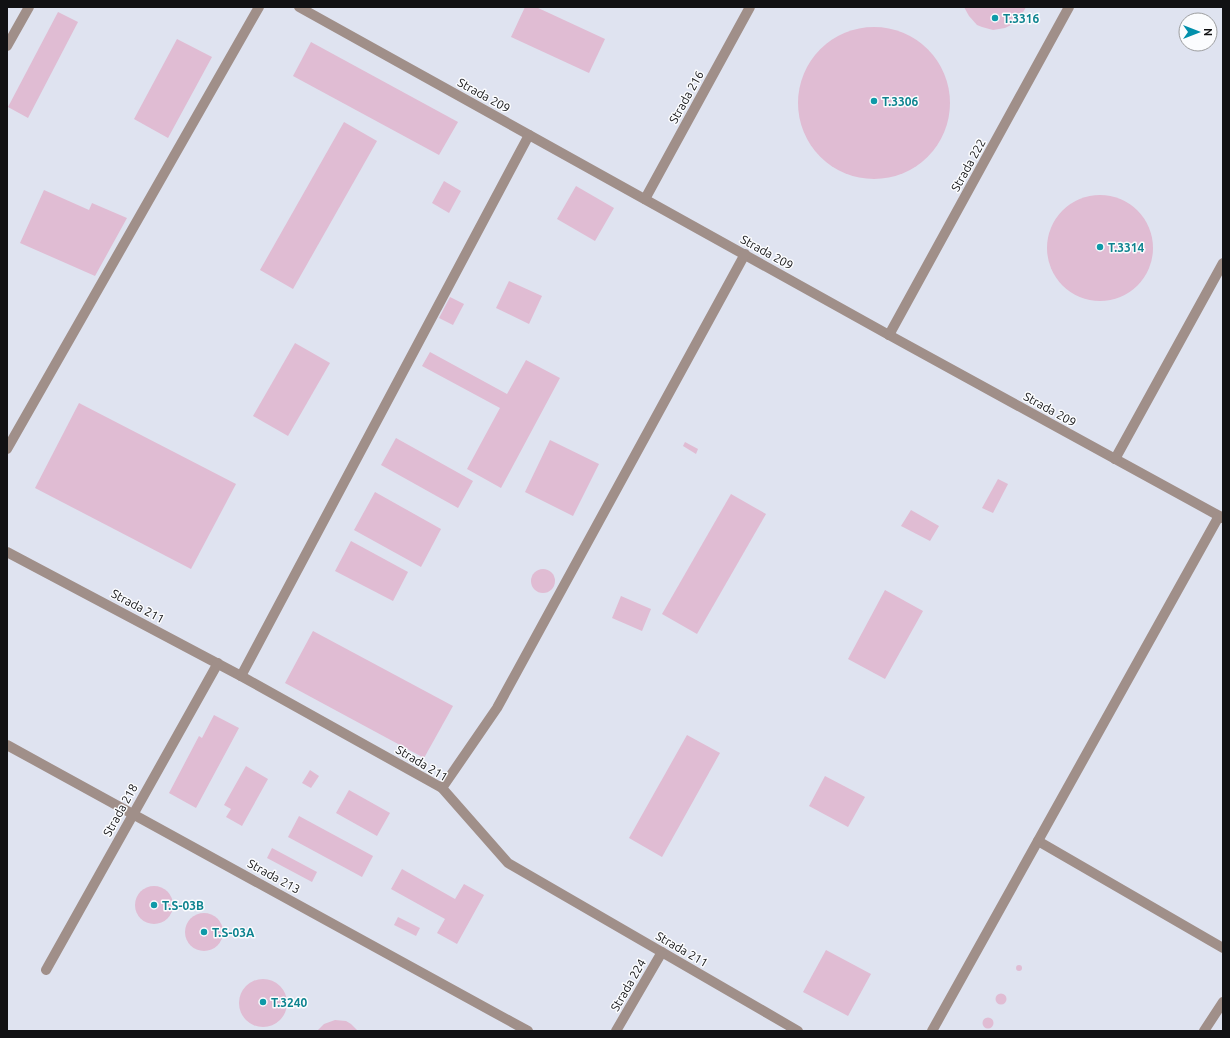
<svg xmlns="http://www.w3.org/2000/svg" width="1230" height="1038" font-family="Ubuntu,sans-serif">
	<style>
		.built { fill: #dfe3f0; fill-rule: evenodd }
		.building { fill: #e0bcd3 }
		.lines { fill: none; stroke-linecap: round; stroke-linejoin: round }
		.lane { stroke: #a08f89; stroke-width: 10 }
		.culture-dot { fill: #0f9aa8; stroke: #fbfcfe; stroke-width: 1.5 }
		.labels { text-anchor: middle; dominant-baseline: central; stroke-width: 3; stroke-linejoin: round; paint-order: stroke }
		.culture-label { font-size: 12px; font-weight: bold; fill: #0d838f; stroke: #fbfcfe; text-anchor: start }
		.street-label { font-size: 12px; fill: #111113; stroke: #fbfcfe }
	</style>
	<rect width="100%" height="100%" fill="#eceef4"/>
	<path class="built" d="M7,7H1223V1031H7ZM1186,20H1210V44H1186Z"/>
	<g class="building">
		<polygon points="525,7 536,7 605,39 589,73 511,37"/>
		<polygon points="964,7 1026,7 1022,14 1015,23 1005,28 993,30 982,27 977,25 969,16"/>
		<polygon points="58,12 78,22 28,118 8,107"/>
		<circle cx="874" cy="103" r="76"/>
		<polygon points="177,39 212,57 168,138 134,119"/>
		<polygon points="311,42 458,122 439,155 293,76"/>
		<polygon points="344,122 377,141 293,289 260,270"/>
		<polygon points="444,181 461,191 449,213 432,203"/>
		<polygon points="576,186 614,208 595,241 557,219"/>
		<polygon points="44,190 89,210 92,203 127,218 95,276 20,243"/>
		<circle cx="1100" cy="248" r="53"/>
		<polygon points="509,281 542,296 529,324 496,308"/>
		<polygon points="450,297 464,304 453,325 439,318"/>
		<polygon points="295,343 330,363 288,436 253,416"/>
		<polygon points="430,352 507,394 526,360 560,378 501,488 467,469 500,408 422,366"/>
		<polygon points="79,403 236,484 191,569 35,488"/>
		<polygon points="396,438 473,481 458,508 381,465"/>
		<polygon points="550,440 599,464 573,516 525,492"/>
		<polygon points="685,442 698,449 696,454 683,446"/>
		<polygon points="998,479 1008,484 993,513 982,508"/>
		<polygon points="375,492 441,529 421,567 354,530"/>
		<polygon points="731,494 766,514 697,634 662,614"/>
		<polygon points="911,510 939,526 930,541 901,526"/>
		<polygon points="351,541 408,572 393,601 335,571"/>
		<circle cx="543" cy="581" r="12"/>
		<polygon points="885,590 923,611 885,679 848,659"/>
		<polygon points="621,596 651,609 642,631 612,618"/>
		<polygon points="313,631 453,706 424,758 285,683"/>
		<polygon points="214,715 239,728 196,808 169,793 199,736 202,738"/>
		<polygon points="687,735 720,753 662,857 629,838"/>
		<polygon points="246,766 268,779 242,826 226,817 231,809 224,805"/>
		<polygon points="310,770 319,776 311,788 302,783"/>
		<polygon points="825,776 865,797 848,827 809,806"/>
		<polygon points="349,790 390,813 377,836 336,813"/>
		<polygon points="299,816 373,856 362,877 288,837"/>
		<polygon points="272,848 317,872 312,882 267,858"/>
		<polygon points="402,869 455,899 464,884 484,895 457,944 437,933 445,919 391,889"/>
		<circle cx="154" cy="905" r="19"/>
		<circle cx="204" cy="932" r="19"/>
		<polygon points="398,917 420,928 416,936 394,925"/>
		<polygon points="826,950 871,974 848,1016 803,992"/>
		<circle cx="1019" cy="968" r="3"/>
		<circle cx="263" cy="1003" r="24"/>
		<circle cx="1001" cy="999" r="5.5"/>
		<circle cx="988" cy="1023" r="5.5"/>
		<polygon points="335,1020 346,1021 351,1024 358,1031 317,1031 324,1024"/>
	</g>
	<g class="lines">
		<g class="lane">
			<polyline points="299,7 889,335 1223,518"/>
			<polyline points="7,46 29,7"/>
			<polyline points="645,199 750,7"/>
			<polyline points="889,335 1069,7"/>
			<polyline points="7,449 259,7"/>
			<polyline points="1115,459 1223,263"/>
			<polyline points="7,552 241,676 442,788 508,863 798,1031"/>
			<polyline points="241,676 529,135"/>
			<polyline points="7,745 528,1031"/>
			<polyline points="442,788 497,708 745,254"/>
			<polyline points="1038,841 1223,948"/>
			<polyline points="46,970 218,663"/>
			<polyline points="616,1031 662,952"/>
			<polyline points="932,1031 1219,516"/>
			<polyline points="1204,1031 1223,1002"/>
		</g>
	</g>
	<g class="culture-dot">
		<circle cx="995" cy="18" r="4"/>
		<circle cx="874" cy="101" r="4"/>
		<circle cx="1100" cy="247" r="4"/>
		<circle cx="154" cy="905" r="4"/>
		<circle cx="204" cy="932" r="4"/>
		<circle cx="263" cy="1002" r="4"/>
	</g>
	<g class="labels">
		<g class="culture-label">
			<text x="1003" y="18">T.3316</text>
			<text x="882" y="101">T.3306</text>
			<text x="1108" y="247">T.3314</text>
			<text x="162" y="905">T.S-03B</text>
			<text x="212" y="932">T.S-03A</text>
			<text x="271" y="1002">T.3240</text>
		</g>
		<g class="street-label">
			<text transform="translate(484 95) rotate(29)">Strada 209</text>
			<text transform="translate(686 97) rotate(-61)">Strada 216</text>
			<text transform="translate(968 165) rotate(-61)">Strada 222</text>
			<text transform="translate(767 252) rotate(29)">Strada 209</text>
			<text transform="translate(1050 409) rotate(29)">Strada 209</text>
			<text transform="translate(138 606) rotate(28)">Strada 211</text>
			<text transform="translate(422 763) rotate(31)">Strada 211</text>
			<text transform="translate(120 810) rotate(-61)">Strada 218</text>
			<text transform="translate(274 876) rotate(29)">Strada 213</text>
			<text transform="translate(682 949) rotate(30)">Strada 211</text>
			<text transform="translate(628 985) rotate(-60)">Strada 224</text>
		</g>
	</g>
	<rect width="1230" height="1038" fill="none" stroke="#111113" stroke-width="16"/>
	<g transform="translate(1198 32) rotate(90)"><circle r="19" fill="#fbfcfe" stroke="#9d9ea0"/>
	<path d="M0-3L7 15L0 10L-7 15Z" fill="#018fab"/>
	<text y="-6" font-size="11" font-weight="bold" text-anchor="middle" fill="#111113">N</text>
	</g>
</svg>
